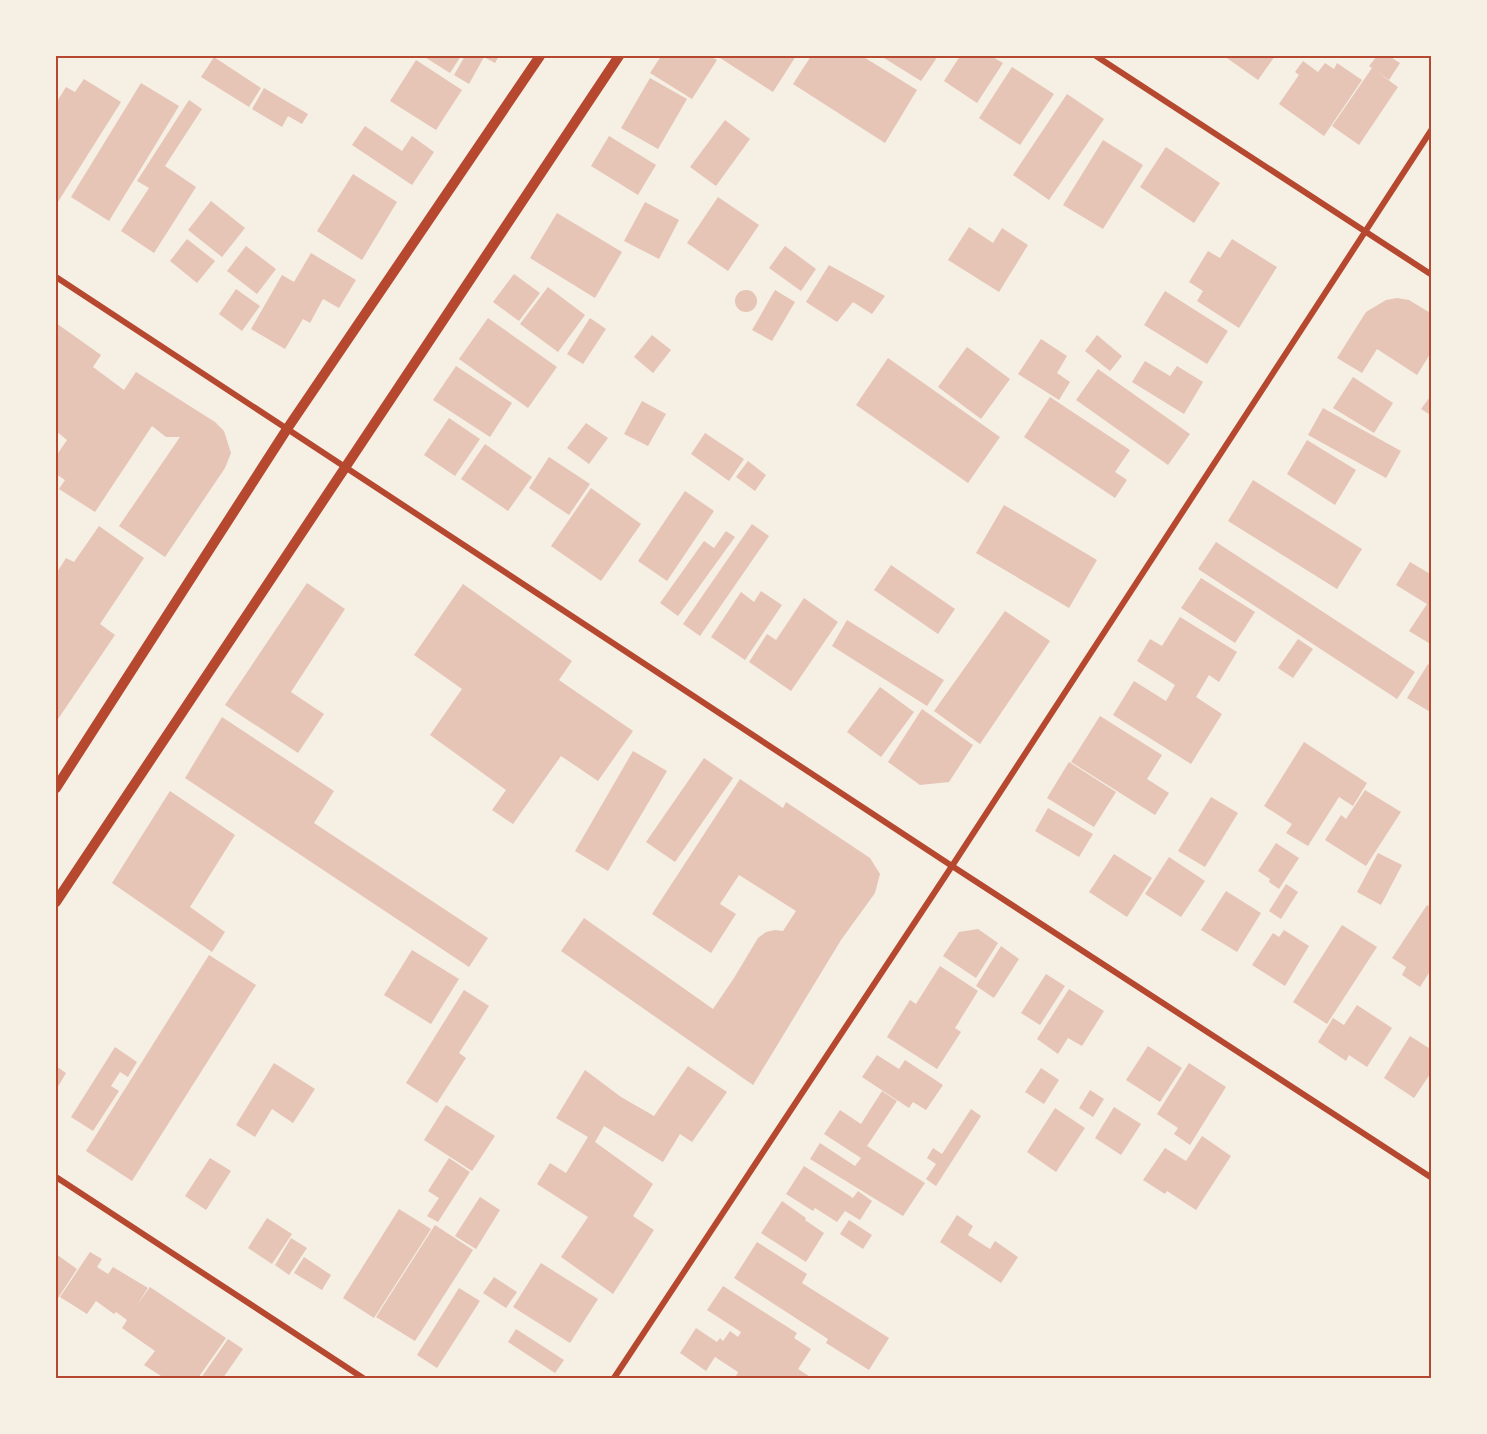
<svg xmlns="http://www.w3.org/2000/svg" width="1487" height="1434" font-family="'Crimson Pro',serif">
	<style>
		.building { fill: #e6c5b7 }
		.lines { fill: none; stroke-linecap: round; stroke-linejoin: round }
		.minor { stroke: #b5482f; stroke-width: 6 }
		.tertiary { stroke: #b5482f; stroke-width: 10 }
		.neatline { fill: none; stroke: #b5482f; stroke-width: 2 }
	</style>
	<rect width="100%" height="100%" fill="#f6efe4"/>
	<g class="building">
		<polygon points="423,56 461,56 450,73"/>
		<polygon points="465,56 499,56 495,63 484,57 469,84 454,75"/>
		<polygon points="661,56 710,56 717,60 692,99 650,73"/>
		<polygon points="717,56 796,56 773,92"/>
		<polygon points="811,56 862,56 917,90 885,143 793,84"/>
		<polygon points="886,56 938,56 921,81 884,58"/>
		<polygon points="960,56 991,56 1003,63 977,103 944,81"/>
		<polygon points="1224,56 1275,56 1258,80"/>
		<polygon points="1377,56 1389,56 1400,63 1389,80 1377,72 1398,87 1359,145 1332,126 1372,68 1369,66"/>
		<polygon points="214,57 261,88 249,107 201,77"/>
		<polygon points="416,60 462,90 436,130 390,101"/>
		<polygon points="1303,61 1318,72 1325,63 1334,69 1337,63 1362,80 1324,136 1279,104 1299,75 1295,72"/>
		<polygon points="1012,67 1054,94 1020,145 979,118"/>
		<polygon points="650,78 687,99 658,149 621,128"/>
		<polygon points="84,79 121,102 56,205 56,103 66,87 75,92"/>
		<polygon points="141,83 179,106 109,221 71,197"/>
		<polygon points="264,88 308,114 302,124 288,116 282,127 252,109"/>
		<polygon points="1067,94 1104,119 1049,200 1013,175"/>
		<polygon points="189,100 202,109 165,166 196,187 154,253 121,231 149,188 137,181"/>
		<polygon points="725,120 750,139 716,186 690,167"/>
		<polygon points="365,126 402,151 412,136 434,152 412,185 352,145"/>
		<polygon points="609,136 656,165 638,195 591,166"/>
		<polygon points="1103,140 1143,165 1103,229 1063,205"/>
		<polygon points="1166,147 1220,183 1194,223 1140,187"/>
		<polygon points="353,174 397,202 362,260 317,231"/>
		<polygon points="718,197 759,225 728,271 687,243"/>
		<polygon points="211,201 245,228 222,257 188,230"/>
		<polygon points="645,202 679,220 659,259 624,241"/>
		<polygon points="557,213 622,252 595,298 530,258"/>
		<polygon points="969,227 993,243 1002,228 1028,245 999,292 948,260"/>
		<polygon points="187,239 215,261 197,283 170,261"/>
		<polygon points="1232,239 1277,267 1239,328 1197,301 1203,291 1189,282 1208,251 1220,258"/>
		<polygon points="246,246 276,269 257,294 227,271"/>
		<polygon points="785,246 816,269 801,291 769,268"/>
		<polygon points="311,253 356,280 339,308 323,299 310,323 303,319 285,349 251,329 282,275 294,282"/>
		<polygon points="829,265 885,296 872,314 853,302 837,322 806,302"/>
		<polygon points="514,274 540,293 519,321 493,302"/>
		<polygon points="548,287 585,315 558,352 520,324"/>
		<polygon points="236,289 260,306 242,331 219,314"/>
		<circle cx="746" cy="301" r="11"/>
		<polygon points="775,290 795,302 772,341 752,330"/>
		<polygon points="1165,291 1228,331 1207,364 1144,325"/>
		<polygon points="1397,298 1409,300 1432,314 1432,351 1417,375 1377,349 1362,373 1337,358 1366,312 1386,300"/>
		<polygon points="488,318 557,367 528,408 459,359"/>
		<polygon points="590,318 606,329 583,364 567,354"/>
		<polygon points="56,323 101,355 93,367 124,390 136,372 215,422 224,431 231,453 225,468 165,557 119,526 180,437 166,437 152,426 95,512 59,489 65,480 56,474 56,456 67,440 56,431"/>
		<polygon points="652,335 671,350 653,373 634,357"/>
		<polygon points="1097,335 1122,356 1110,371 1085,351"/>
		<polygon points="1041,339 1067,356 1057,373 1070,382 1059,400 1018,374"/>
		<polygon points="967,347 1010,379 981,419 938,387"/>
		<polygon points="888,358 1000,437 968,483 856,405"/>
		<polygon points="1145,361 1170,376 1177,366 1203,382 1184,414 1132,382"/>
		<polygon points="456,366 512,403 490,437 433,400"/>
		<polygon points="1098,369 1190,434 1168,465 1076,400"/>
		<polygon points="1353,377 1393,403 1374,433 1333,408"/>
		<polygon points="1432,394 1432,416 1421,409"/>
		<polygon points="1050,397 1130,450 1115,472 1127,480 1115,498 1024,437"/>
		<polygon points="642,401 666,414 648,446 624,434"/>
		<polygon points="1323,408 1401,451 1386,478 1308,435"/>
		<polygon points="449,418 480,439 455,476 424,455"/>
		<polygon points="586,423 608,438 589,464 567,448"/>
		<polygon points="705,433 744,459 729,481 691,454"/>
		<polygon points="1307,440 1356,470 1335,505 1287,474"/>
		<polygon points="485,444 532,477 508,511 461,479"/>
		<polygon points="549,457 590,484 569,515 529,488"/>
		<polygon points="748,461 766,475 755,491 736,477"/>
		<polygon points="1253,480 1362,549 1337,589 1228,521"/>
		<polygon points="591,488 641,524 601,581 551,546"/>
		<polygon points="685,491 714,511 667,581 638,561"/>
		<polygon points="1004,505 1097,560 1069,608 976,553"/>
		<polygon points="752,524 769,536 700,636 683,624"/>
		<polygon points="99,526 144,558 100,624 115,635 56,722 56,574 66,558 74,562"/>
		<polygon points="726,531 735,537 678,616 660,603 704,541 714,548"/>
		<polygon points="1216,542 1415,672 1397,699 1198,569"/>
		<polygon points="1410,562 1432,575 1432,645 1409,631 1427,604 1396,585"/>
		<polygon points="891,565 955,609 938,634 874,590"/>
		<polygon points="1201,578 1255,612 1235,643 1181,608"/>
		<polygon points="307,583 345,609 291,692 324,714 298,753 225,705"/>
		<polygon points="463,584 572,661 559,680 633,731 598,781 561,756 513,824 492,810 506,790 430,735 462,689 414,655"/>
		<polygon points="761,591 782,605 745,660 711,637 741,592 754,602"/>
		<polygon points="804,598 838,622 791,691 749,662 767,634 776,640"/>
		<polygon points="1005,611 1050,641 980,744 934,711"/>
		<polygon points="1180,617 1237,652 1219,682 1209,675 1196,697 1222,714 1191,764 1113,715 1134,681 1166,701 1175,685 1137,661 1150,639 1162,646"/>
		<polygon points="847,620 944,680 927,706 832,646"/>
		<polygon points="1298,639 1313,649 1293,678 1278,668"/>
		<polygon points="1428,664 1432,666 1432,713 1407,698"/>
		<polygon points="880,687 914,712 881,757 847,732"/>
		<polygon points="922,709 973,745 949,782 920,785 888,762"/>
		<polygon points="1100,716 1162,755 1147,779 1169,793 1155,815 1071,762"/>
		<polygon points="222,717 334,791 314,823 488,938 469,967 185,778"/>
		<polygon points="1304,742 1367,783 1353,806 1339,797 1308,846 1286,833 1292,824 1264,806"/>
		<polygon points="633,751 667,771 608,871 575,851"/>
		<polygon points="704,758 733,778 675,862 646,842"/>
		<polygon points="1069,762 1116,792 1094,827 1047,798"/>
		<polygon points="740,779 783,808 786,802 870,858 880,874 875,893 841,940 753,1085 561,951 584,918 713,1009 734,978 758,938 766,932 775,930 783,931 796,911 739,875 720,904 736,914 711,953 652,914"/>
		<polygon points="1365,790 1401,812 1366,866 1325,840 1341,815 1346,819"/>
		<polygon points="170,791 235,835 190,907 225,932 212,952 112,883"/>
		<polygon points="1211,797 1238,813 1205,867 1178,851"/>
		<polygon points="1048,808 1093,834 1079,857 1035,831"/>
		<polygon points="1276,843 1299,858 1279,889 1269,882 1270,879 1258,871"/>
		<polygon points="1378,853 1402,865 1381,905 1357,892"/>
		<polygon points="1114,854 1152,878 1127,917 1089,892"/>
		<polygon points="1169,857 1205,881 1181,917 1145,894"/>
		<polygon points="1286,884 1298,892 1281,919 1269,911"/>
		<polygon points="1226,891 1261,913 1237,952 1201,930"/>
		<polygon points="1427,905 1432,908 1432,968 1420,987 1402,975 1406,967 1392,958"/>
		<polygon points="1342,925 1377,947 1327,1024 1293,1002"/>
		<polygon points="978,929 998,943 976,978 943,956 959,932"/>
		<polygon points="1284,930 1309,946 1285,986 1252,965 1273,933 1279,937"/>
		<polygon points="1001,946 1019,959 994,998 976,986"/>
		<polygon points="412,950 459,979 431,1024 384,995"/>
		<polygon points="209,955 256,985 132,1181 86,1151"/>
		<polygon points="940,966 978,991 955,1028 961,1032 937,1069 887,1037 910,1000 916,1004"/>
		<polygon points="1046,974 1065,986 1040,1025 1021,1013"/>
		<polygon points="1069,989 1104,1011 1082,1046 1068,1038 1058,1054 1037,1039"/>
		<polygon points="464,990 489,1006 459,1053 466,1058 437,1103 406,1083"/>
		<polygon points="1357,1005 1392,1028 1367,1067 1349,1055 1346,1061 1318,1042 1333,1018 1344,1025"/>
		<polygon points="1410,1036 1432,1050 1432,1071 1414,1098 1384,1078"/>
		<polygon points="1148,1046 1182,1068 1160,1102 1126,1080"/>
		<polygon points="115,1047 137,1062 128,1077 120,1072 111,1086 119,1091 93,1131 71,1117"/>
		<polygon points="877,1055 899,1069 905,1060 943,1085 926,1110 913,1102 909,1108 862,1077"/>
		<polygon points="274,1063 315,1089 293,1123 272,1109 255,1137 236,1125"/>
		<polygon points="1189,1063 1226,1087 1190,1145 1174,1134 1178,1128 1157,1114"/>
		<polygon points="56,1066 66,1073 56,1090"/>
		<polygon points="688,1066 727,1092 692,1142 680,1134 663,1162 604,1126 595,1142 653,1184 633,1216 654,1230 613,1294 561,1257 588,1217 537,1184 550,1163 566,1173 588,1137 556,1118 585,1070 621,1097 654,1116"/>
		<polygon points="1041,1068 1059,1080 1044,1104 1025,1092"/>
		<polygon points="1090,1090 1104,1099 1093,1117 1079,1108"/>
		<polygon points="882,1091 897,1101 867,1146 925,1183 903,1216 810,1159 820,1143 855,1166 861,1158 824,1134 840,1110 861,1124"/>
		<polygon points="446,1105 495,1136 472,1171 424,1140"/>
		<polygon points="1114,1107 1141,1124 1121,1155 1095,1138"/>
		<polygon points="1055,1108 1085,1128 1056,1172 1027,1152"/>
		<polygon points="971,1109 981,1116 936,1186 926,1179 936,1164 927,1158 933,1148 942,1154"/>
		<polygon points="1202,1136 1231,1156 1196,1210 1167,1191 1165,1194 1143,1180 1165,1148 1186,1161"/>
		<polygon points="210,1158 231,1171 206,1210 185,1196"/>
		<polygon points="449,1158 470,1172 438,1222 427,1216 439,1198 428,1191"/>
		<polygon points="804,1166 853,1198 858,1191 872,1201 860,1220 845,1211 837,1222 815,1208 813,1211 786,1194"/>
		<polygon points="480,1197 500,1210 476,1249 455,1236"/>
		<polygon points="782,1201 806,1218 805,1220 824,1233 806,1262 761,1233"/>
		<polygon points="399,1209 431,1229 374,1318 343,1298"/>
		<polygon points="957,1215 973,1226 968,1235 990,1249 995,1241 1018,1257 1001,1283 940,1242"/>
		<polygon points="267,1218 292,1234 272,1264 248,1248"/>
		<polygon points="849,1220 872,1235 863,1249 840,1234"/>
		<polygon points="435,1225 473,1250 415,1341 376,1317"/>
		<polygon points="291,1238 307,1248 289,1275 275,1265"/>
		<polygon points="757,1242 807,1274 802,1283 889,1338 869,1370 826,1343 828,1339 734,1278"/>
		<polygon points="90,1252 102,1259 97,1267 108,1274 113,1267 148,1288 137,1305 150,1287 226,1338 198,1378 164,1378 144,1365 155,1351 122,1328 127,1320 116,1312 114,1314 96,1301 87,1314 60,1297"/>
		<polygon points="56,1254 77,1269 56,1301"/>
		<polygon points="304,1257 331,1275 322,1290 294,1273"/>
		<polygon points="541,1263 598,1299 570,1343 513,1307"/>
		<polygon points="494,1277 517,1292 506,1308 483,1293"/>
		<polygon points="723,1286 797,1333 794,1338 811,1349 798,1369 812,1378 735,1378 738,1372 715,1357 706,1371 680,1353 696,1328 717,1342 720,1338 723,1341 730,1331 738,1337 741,1332 707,1310"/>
		<polygon points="459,1288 480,1301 437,1368 417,1355"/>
		<polygon points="516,1329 564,1360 555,1373 508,1342"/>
		<polygon points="228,1339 243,1349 223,1378 201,1378"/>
	</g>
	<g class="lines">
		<g class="minor">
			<polyline points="1096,56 1432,275"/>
			<polyline points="56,277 952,866 1432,1178"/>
			<polyline points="56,1177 363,1378"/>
			<polyline points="614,1378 952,866 1432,129"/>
		</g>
		<g class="tertiary">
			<polyline points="56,788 287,429 540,56"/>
			<polyline points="56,902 619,56"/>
		</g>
	</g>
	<rect width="1487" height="1434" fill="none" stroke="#f6efe4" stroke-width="114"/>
	<rect x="57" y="57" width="1373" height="1320" class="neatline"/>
</svg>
